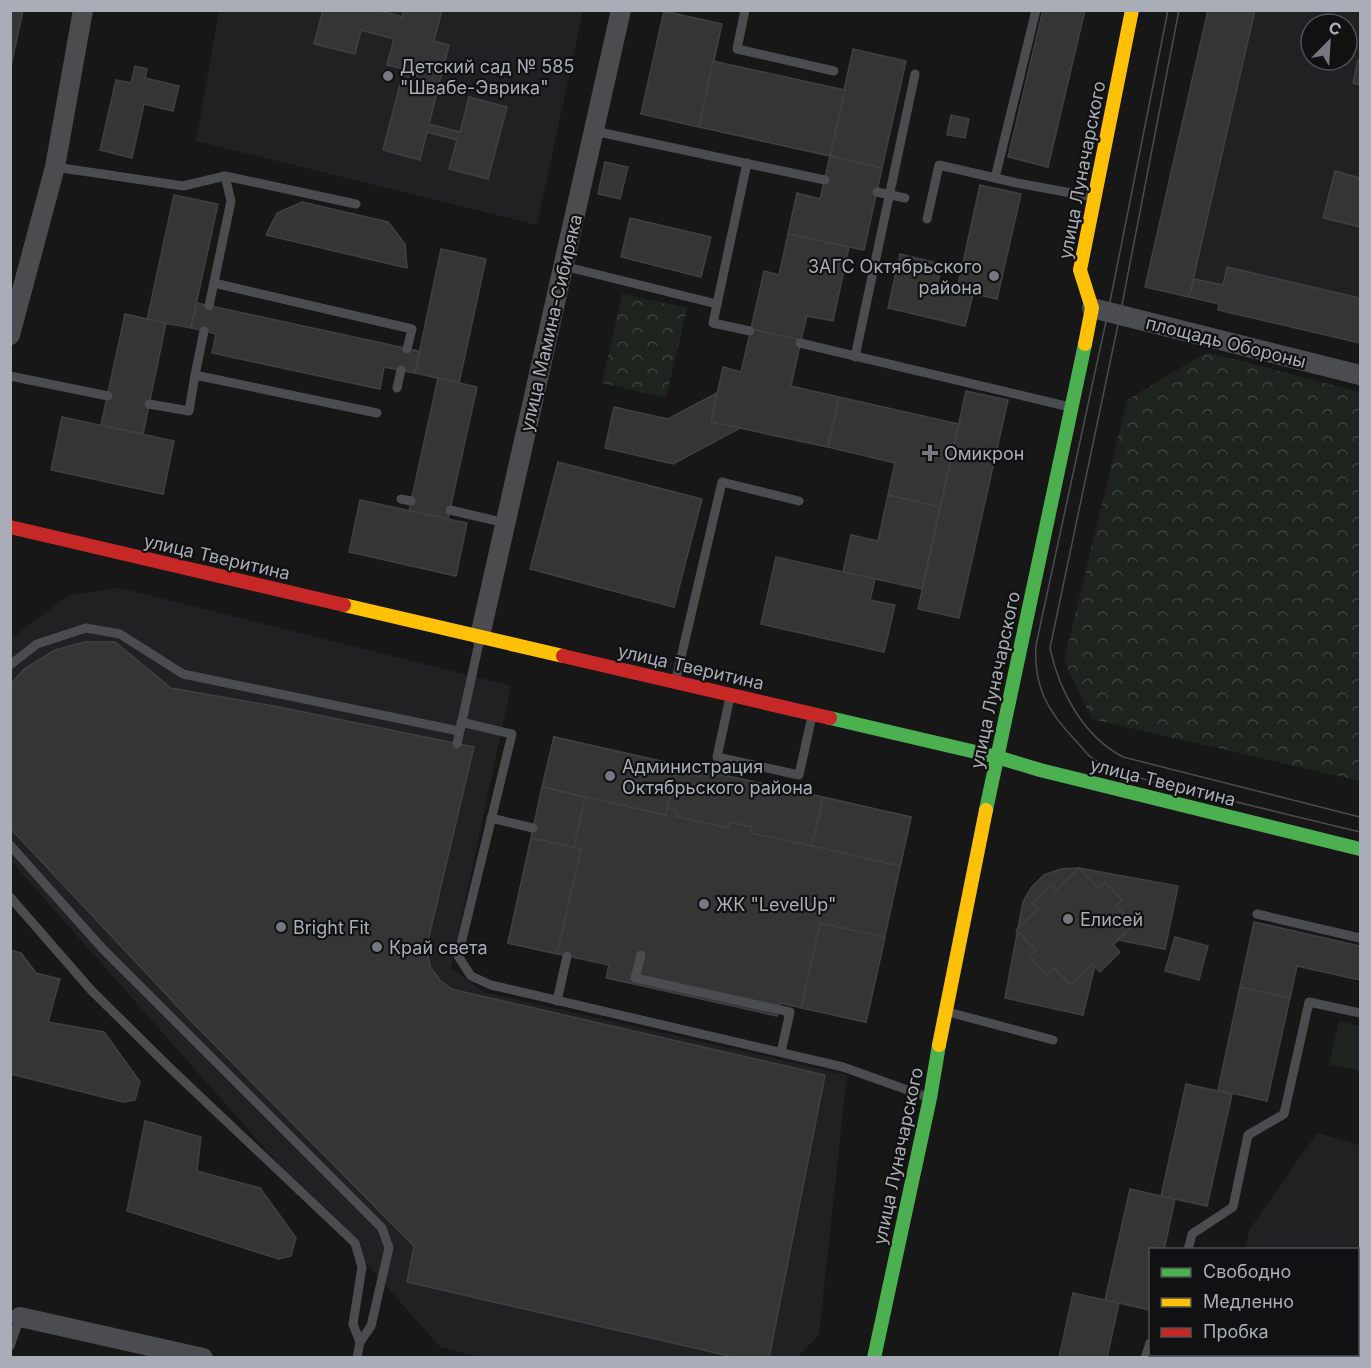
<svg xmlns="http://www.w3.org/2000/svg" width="1371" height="1368" font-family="Inter,sans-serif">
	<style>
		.built { fill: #212123; fill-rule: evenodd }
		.park { fill: url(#park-crowns) }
		.pitch { fill: #1d241e }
		.building { fill: #353536; stroke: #3f4043; stroke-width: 1.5 }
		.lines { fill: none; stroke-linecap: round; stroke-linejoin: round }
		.lane { stroke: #4b4c50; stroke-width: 9 }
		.street { stroke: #4b4c50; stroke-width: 20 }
		.fast { stroke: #4caf50; stroke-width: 14 }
		.slow { stroke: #ffc107; stroke-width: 14 }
		.jam { stroke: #c62828; stroke-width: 14 }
		.tram { stroke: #4b4c4f; stroke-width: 1.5 }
		.poi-dot { fill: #757880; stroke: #111113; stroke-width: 2 }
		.labels { text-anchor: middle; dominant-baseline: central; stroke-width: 4.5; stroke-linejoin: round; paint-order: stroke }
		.poi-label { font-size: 18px; fill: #a8adb8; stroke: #111113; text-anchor: start }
		.street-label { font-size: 18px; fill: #a8adb8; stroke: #111113 }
	</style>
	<defs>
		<pattern id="park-crowns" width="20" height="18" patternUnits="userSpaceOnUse" patternTransform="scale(1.5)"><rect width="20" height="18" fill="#1d241e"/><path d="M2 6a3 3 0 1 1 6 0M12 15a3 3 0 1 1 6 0" fill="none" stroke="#3b413d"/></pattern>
	</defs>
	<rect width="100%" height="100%" fill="#171717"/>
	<g class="built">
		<polygon points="219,11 583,11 537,225 196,141"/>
		<path d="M1233,11H1360V324L1170,276ZM1311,24H1347V60H1311Z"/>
		<polygon points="119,588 511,686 451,968 484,992 847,1075 819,1335 797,1358 484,1358 440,1347 11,861 10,639 69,595"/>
		<polygon points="1317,1133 1360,1145 1360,1357 1222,1358 1222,1354 1358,1354 1358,1250 1245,1249 1249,1230"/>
	</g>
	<g class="park">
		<polygon points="622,294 687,308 666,398 602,383"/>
		<polygon points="1207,352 1360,392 1360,781 1092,719 1064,661 1127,400"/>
	</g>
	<polygon class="pitch" points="1339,1021 1360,1026 1360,1071 1329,1064"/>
	<g class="building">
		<polygon points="10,10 23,10 10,71"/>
		<polygon points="323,10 378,10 402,17 404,10 442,10 434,41 449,45 429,124 460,132 469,97 507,107 488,179 449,169 457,140 427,132 420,160 383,150 404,69 387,65 394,39 361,30 355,54 314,44"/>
		<polygon points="1043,10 1085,10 1048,167 1008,157"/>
		<polygon points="1208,10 1255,10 1189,297 1145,287"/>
		<polygon points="664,11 722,24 699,127 641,114"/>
		<polygon points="853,49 906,61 882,168 830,156"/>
		<polygon points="1358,60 1360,60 1360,85 1353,83"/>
		<polygon points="713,61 845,90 830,156 699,127"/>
		<polygon points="135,66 147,69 145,78 179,86 173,111 144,104 132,158 100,150 116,80 131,83"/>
		<polygon points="951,115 969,119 965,138 947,135"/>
		<polygon points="830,156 882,168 864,250 788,234 797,193 820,199"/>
		<polygon points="605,162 628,167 620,199 598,194"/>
		<polygon points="1335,171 1360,178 1360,227 1323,218"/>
		<polygon points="980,185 1021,194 997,299 957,290"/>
		<polygon points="174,195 218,204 191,328 147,320"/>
		<polygon points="302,202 388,222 405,244 407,268 266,235 277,213"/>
		<polygon points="630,218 711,237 701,277 621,257"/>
		<polygon points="788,234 849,247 833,321 807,316 801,340 751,329 764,271 779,275"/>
		<polygon points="441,249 486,259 459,383 415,373"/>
		<polygon points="900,254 942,264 937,286 973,294 965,326 888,308"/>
		<polygon points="1227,267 1360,298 1360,343 1218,310 1219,304 1189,297 1194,279 1223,285"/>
		<polygon points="197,303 419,351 415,373 384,367 380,389 212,353 216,334 191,328"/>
		<polygon points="125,314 166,323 143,434 101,425"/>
		<polygon points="751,329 801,340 791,386 839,397 828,447 711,422 723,367 741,372"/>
		<polygon points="438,378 477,387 448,519 409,511"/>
		<polygon points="966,391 1008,400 959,618 918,609"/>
		<polygon points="717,393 711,422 740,428 673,464 605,448 614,407 668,419"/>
		<polygon points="839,397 959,424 940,507 888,495 895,463 828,447"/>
		<polygon points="62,417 174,441 163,494 51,470"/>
		<polygon points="558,462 702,499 674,607 530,569"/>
		<polygon points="888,495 940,507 922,589 843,572 851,535 878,541"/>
		<polygon points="360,500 467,523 456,576 349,552"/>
		<polygon points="776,557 875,579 870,600 895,605 884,652 761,624"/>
		<polygon points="85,642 115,642 171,688 279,707 474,747 426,949 431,968 440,980 451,989 825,1075 769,1358 738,1358 407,1282 414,1246 195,1025 10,828 10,685 24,669 55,650"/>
		<polygon points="554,737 911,817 866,1022 780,1003 777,1016 620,981 606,978 609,965 508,943"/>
		<polygon points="554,737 677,765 666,815 542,787"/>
		<polygon points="677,765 823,797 812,846 751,833 752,827 730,822 728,828 676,816 677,810 667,808"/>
		<polygon points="542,787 585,797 574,847 531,838"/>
		<polygon points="823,797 911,817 900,866 812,846"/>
		<polygon points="531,838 581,849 557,954 508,943"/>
		<polygon points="1079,868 1178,886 1165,949 1118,940 1096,961 1083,1015 1005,998 1023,902 1031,888 1044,875 1061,869"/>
		<polygon points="1079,868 1099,889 1105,882 1122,900 1116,906 1134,924 1113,945 1120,952 1100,972 1092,964 1071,985 1054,968 1047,975 1029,956 1036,950 1016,930 1038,909 1032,903 1051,885 1056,890"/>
		<polygon points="1254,922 1360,946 1360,980 1297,966 1290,998 1240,987"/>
		<polygon points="820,923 885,937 866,1022 801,1008"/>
		<polygon points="1175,937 1208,946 1199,980 1165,971"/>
		<polygon points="10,950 21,953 36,973 60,979 48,1022 104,1032 140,1082 135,1100 123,1102 10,1074"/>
		<polygon points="1240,987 1290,998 1267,1101 1218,1090"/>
		<polygon points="1186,1084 1232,1094 1207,1206 1161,1196"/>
		<polygon points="145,1121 201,1137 197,1171 260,1188 296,1238 291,1256 279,1259 127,1211"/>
		<polygon points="1130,1189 1175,1199 1164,1250 1150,1250 1150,1310 1105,1300"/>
		<polygon points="1073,1293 1119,1303 1107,1358 1059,1358"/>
		<polygon points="1358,1317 1360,1318 1360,1350 1358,1349"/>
	</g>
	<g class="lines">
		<g class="lane">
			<polyline points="745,10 737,49 834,71"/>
			<polyline points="594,131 825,180"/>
			<polyline points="55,167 183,186 225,176 356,204"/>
			<polyline points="995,178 1036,10"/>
			<polyline points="877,192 905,198"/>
			<polyline points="927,219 939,165 1017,183 1093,197"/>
			<polyline points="563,266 717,304 713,323 750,331"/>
			<polyline points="214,283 412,329 407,349"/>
			<polyline points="717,304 747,163"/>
			<polyline points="209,306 231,201 225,176"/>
			<polyline points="204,331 195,375 377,413"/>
			<polyline points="800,343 1070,407"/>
			<polyline points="855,357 915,74"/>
			<polyline points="10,376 108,396"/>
			<polyline points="397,388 401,370"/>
			<polyline points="149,404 189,411 195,375"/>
			<polyline points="401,499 411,501"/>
			<polyline points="450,510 506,523"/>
			<polyline points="10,665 37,644 86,628 120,634 183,674 459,731"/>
			<polyline points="676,679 722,482 799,501"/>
			<polyline points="730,697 717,757 799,775 812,716"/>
			<polyline points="461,722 512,734 458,956 471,976 491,985 843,1067 927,1097"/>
			<polyline points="457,744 480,638"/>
			<polyline points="491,818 533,828"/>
			<polyline points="10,845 102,948 382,1228 389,1248 371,1326 360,1342 357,1358"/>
			<polyline points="10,897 91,990 169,1067 355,1243 362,1267 353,1324 360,1342"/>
			<polyline points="1257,914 1360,938"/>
			<polyline points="641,955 635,978 790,1012 781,1052"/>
			<polyline points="557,1001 567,956"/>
			<polyline points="948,1012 1053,1040"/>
			<polyline points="1188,1250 1192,1234 1233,1207 1248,1135 1284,1114 1309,1002 1360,1013"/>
			<polyline points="10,1346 20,1317"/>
			<polyline points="1145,1358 1150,1343"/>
		</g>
		<g class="street">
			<polyline points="1092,308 1360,375"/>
			<polyline points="10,335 55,167 83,10"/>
			<polyline points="480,636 621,10"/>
			<polyline points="20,1317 203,1358"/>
		</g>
		<g class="fast">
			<polyline points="830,718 997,757 1040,770 1360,849"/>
			<polyline points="986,810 1085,344"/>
			<polyline points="874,1358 930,1098 939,1045"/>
		</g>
		<g class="slow">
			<polyline points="1085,344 1092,308 1080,270 1132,10"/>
			<polyline points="344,605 563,656"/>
			<polyline points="939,1045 986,810"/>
		</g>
		<g class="jam">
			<polyline points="10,527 344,605"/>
			<polyline points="563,656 830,718"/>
		</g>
		<g class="tram">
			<path d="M1168,10L1108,312L1036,645C1033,686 1048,712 1076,741C1081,746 1086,754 1092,758C1110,770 1134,776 1154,782L1360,832"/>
			<path d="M1179,10L1120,315L1050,648C1059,691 1083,736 1123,757L1360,817"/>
		</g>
	</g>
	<g class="poi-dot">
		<circle cx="388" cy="76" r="6"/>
		<circle cx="994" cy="276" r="6"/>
		<path d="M927 444h6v6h6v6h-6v6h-6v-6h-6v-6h6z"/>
		<circle cx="610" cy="776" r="6"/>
		<circle cx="704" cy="904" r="6"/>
		<circle cx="1068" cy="919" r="6"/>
		<circle cx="281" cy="927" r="6"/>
		<circle cx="377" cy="947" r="6"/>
	</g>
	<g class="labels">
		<g class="poi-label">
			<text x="400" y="66">Детский сад № 585<tspan x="400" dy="21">"Швабе-Эврика"</tspan></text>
			<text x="982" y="266" text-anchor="end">ЗАГС Октябрьского<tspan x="982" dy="21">района</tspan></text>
			<text x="944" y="453">Омикрон</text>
			<text x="622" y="766">Администрация<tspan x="622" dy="21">Октябрьского района</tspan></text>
			<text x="716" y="904">ЖК "LevelUp"</text>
			<text x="1080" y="919">Елисей</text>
			<text x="293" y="927">Bright Fit</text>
			<text x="389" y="947">Край света</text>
		</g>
		<g class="street-label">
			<text transform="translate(1082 170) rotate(-79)">улица Луначарского</text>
			<text transform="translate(551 323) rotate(-77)">улица Мамина-Сибиряка</text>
			<text transform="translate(1226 342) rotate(14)">площадь Обороны</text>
			<text transform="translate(217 557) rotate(13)">улица Тверитина</text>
			<text transform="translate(691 667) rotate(13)">улица Тверитина</text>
			<text transform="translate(995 680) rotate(-78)">улица Луначарского</text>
			<text transform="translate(1163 782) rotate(14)">улица Тверитина</text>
			<text transform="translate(898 1156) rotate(-78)">улица Луначарского</text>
		</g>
	</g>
	<rect width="1371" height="1368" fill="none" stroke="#a8adb8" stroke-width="24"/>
	<rect x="1149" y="1248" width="210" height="108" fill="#111113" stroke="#4d4f55" stroke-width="1.5"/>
	<rect x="1161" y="1268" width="30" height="9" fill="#4caf50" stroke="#4d4f55" stroke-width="1.5"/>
	<text x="1203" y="1278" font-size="18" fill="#a8adb8">Свободно</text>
	<rect x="1161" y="1298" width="30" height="9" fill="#ffc107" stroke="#4d4f55" stroke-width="1.5"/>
	<text x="1203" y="1308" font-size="18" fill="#a8adb8">Медленно</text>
	<rect x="1161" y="1328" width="30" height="9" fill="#c62828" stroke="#4d4f55" stroke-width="1.5"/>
	<text x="1203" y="1338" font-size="18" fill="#a8adb8">Пробка</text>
	<g transform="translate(1329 42) rotate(24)"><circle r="28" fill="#111113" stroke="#4d4f55" stroke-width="1.5"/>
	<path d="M0-4.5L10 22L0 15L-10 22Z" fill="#757880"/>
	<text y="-9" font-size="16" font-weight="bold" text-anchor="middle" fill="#a8adb8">С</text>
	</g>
</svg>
